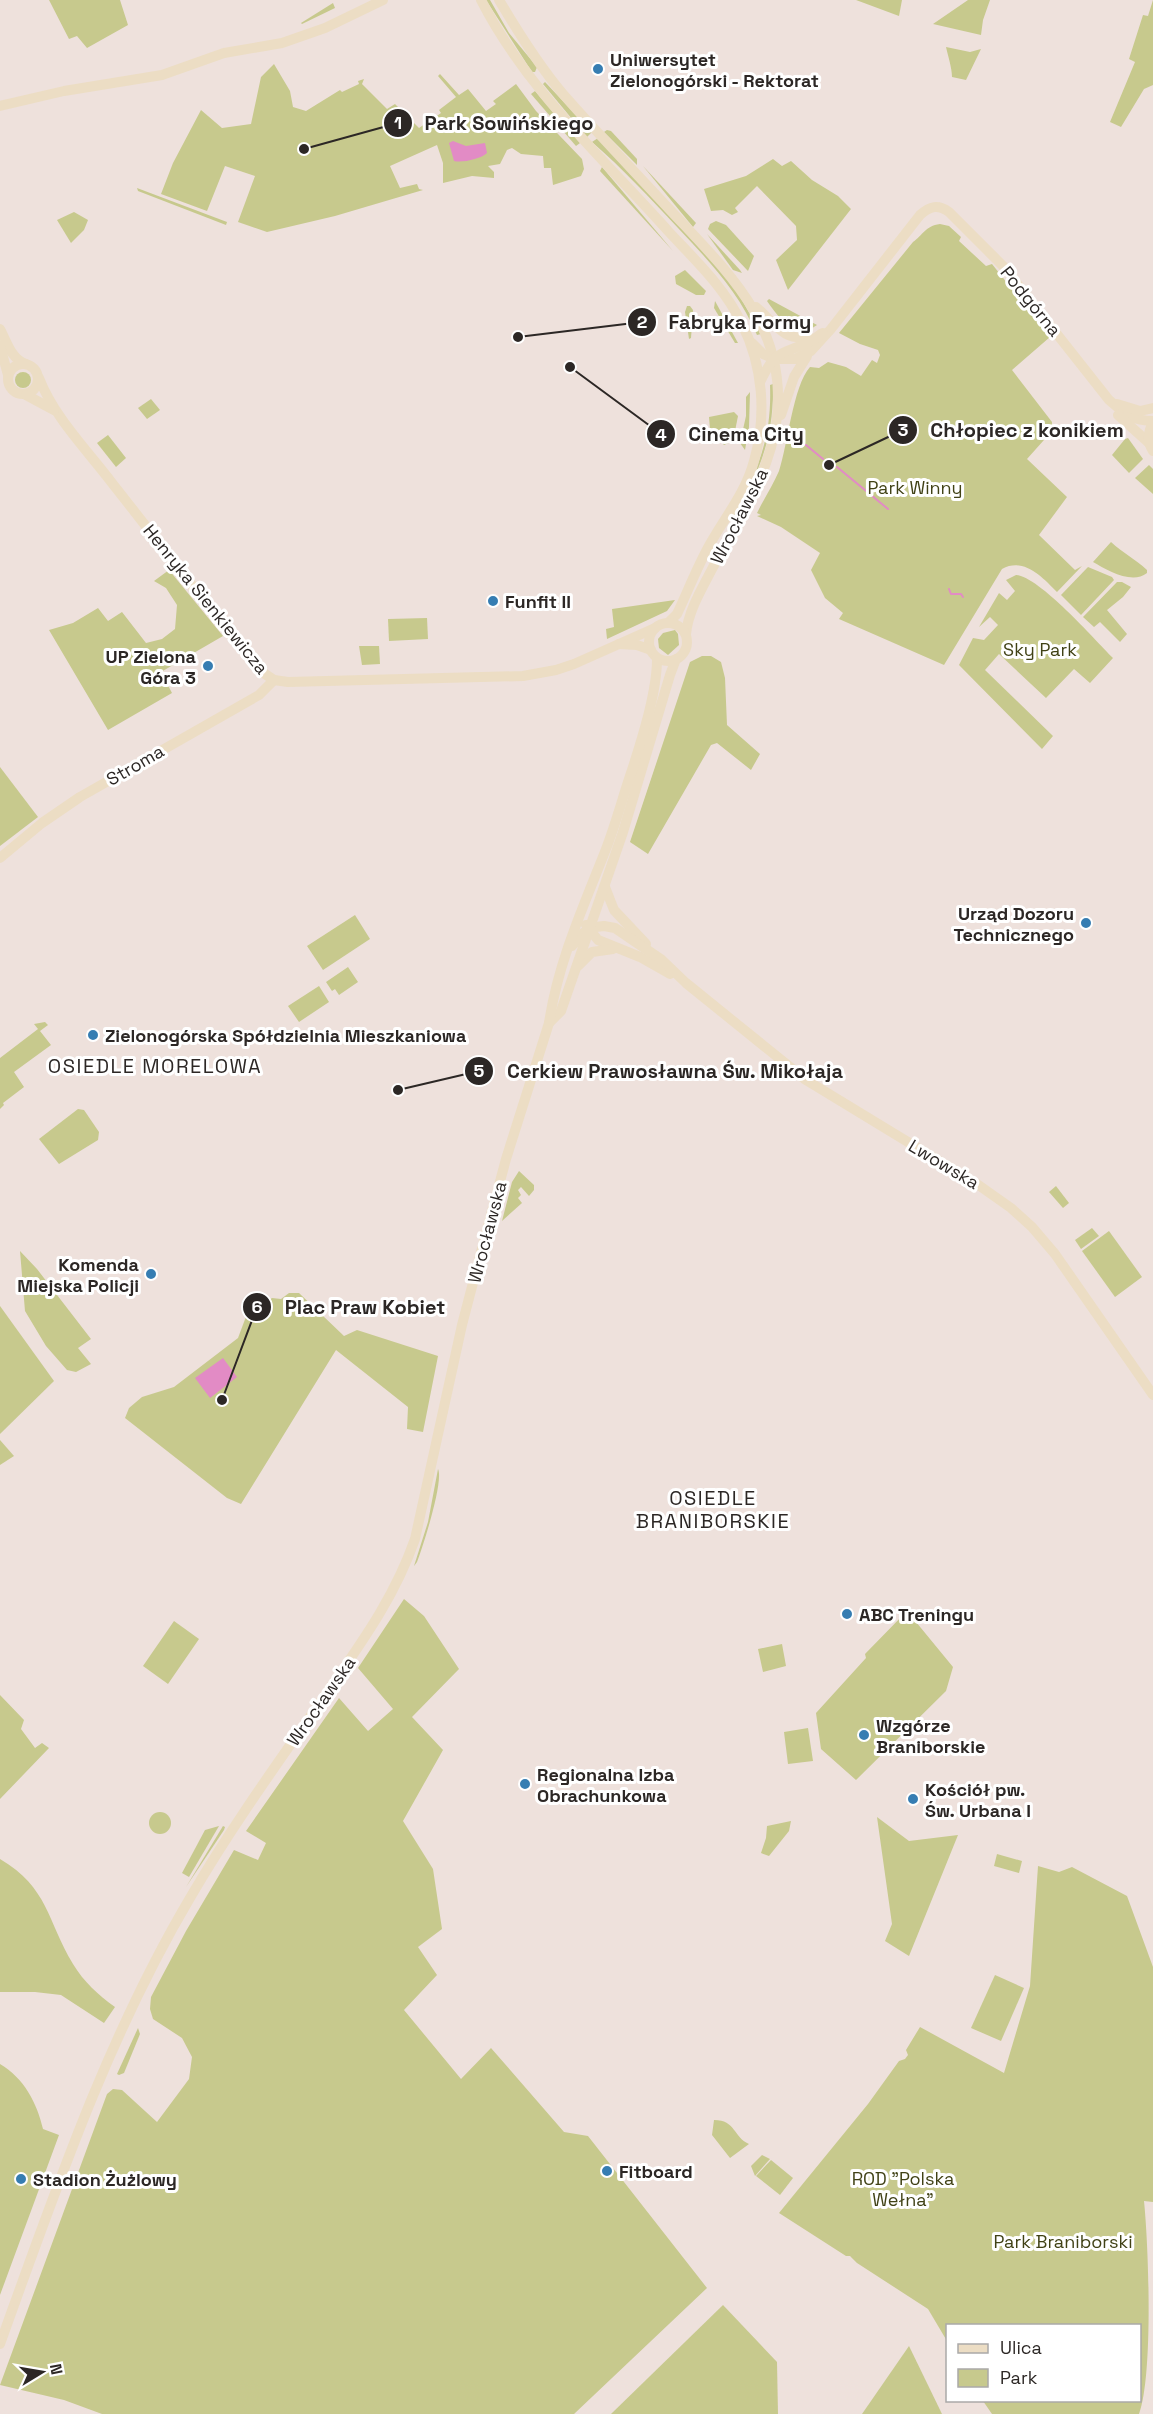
<svg xmlns="http://www.w3.org/2000/svg" width="1153" height="2414" font-family="'Space Grotesk',sans-serif">
	<style>
		.green { fill: #c7c98d }
		.water { fill: #e28bc5 }
		.lines { fill: none; stroke-linecap: round; stroke-linejoin: round }
		.stream { stroke: #e28bc5; stroke-width: 2 }
		.secondary { stroke: #ecddc4; stroke-width: 10 }
		.poi-dot { fill: #367db2; stroke: #fff; stroke-width: 2 }
		.labels { text-anchor: middle; dominant-baseline: central; stroke-width: 6; stroke-linejoin: round; paint-order: stroke }
		.poi-label { font-size: 18px; font-weight: bold; fill: #2c2725; stroke: #fff; text-anchor: start }
		.street-label { font-size: 18px; fill: #2c2725; stroke: #fff }
		.park-label { font-size: 18px; fill: #414216; stroke: #fff }
		.neighbourhood-label { font-size: 20px; letter-spacing: 1.5px; fill: #2c2725; stroke: #fff }
		.leader { fill: none; stroke: #2c2725; stroke-width: 2 }
		.callout-dot { fill: #2c2725; stroke: #fff; stroke-width: 2 }
		.mark-label { font-size: 18px; text-anchor: middle; font-weight: bold; fill: #fff }
		.callout-label { font-size: 20px; text-anchor: middle; font-weight: bold; fill: #2c2725; stroke: #fff; stroke-width: 6; stroke-linejoin: round; paint-order: stroke }
	</style>
	<rect width="100%" height="100%" fill="#eee1dc"/>
	<g class="green">
		<polygon points="49,0 120,0 128,25 87,48 77,36 69,39"/>
		<polygon points="486,0 490,0 509,33 537,67 535,72 532,72"/>
		<polygon points="856,0 902,0 899,16"/>
		<polygon points="968,0 990,0 983,20 981,35 933,24"/>
		<polygon points="1153,0 1153,85 1144,89 1121,127 1110,122 1135,62 1129,59 1143,15 1148,16"/>
		<polygon points="333,3 335,8 302,24 301,23"/>
		<path d="M946,47L970,52L981,49L966,80L952,77C952,68 948,56 946,47Z"/>
		<polygon points="274,64 290,91 293,107 306,111 340,90 342,92 359,84 358,81 364,79 362,84 387,109 395,104 419,128 441,113 439,110 456,97 438,76 440,74 459,95 468,89 486,111 496,104 493,101 516,84 536,111 582,159 584,169 581,176 553,185 551,168 544,168 543,156 521,154 512,148 507,150 500,164 488,166 494,172 494,178 472,176 443,183 443,163 437,145 390,166 400,188 417,184 419,189 423,190 335,216 267,232 238,222 255,176 225,166 207,211 161,194 173,163 201,110 222,128 251,124 261,77"/>
		<polygon points="545,82 592,132 587,137 543,84"/>
		<polygon points="535,91 580,143 576,146 531,94"/>
		<polygon points="607,130 611,131 637,159 637,165 604,132"/>
		<path d="M598,138L733,284L761,334L757,335C739,292 709,261 678,228C650,198 623,169 592,142Z"/>
		<polygon points="773,159 782,166 791,161 812,180 838,196 851,209 788,290 776,260 797,240 796,226 757,186 735,208 738,212 732,215 723,210 711,211 704,189 746,176"/>
		<polygon points="643,166 696,223 693,227"/>
		<polygon points="602,167 673,251 600,171"/>
		<polygon points="137,188 227,222 226,225 138,191"/>
		<polygon points="74,212 88,220 84,230 71,243 57,220"/>
		<polygon points="716,221 726,225 754,256 748,271 708,229 710,224"/>
		<path d="M940,224L949,226L961,237L959,241L986,266L992,264L1050,337L1012,370L1052,422V431L1027,459L1067,497L1039,535L1075,570L1082,566L1057,592C1042,577 1024,557 1002,569L944,665L839,619L843,613L825,598L811,570L820,553L781,527L757,516L761,515L757,513C764,499 773,485 779,471C788,444 793,386 810,367L819,368L828,362L846,367L861,376L872,360L877,363L880,355L878,350L860,344L839,333L913,242C923,235 925,226 940,224Z"/>
		<polygon points="707,234 740,270 742,273 733,270"/>
		<polygon points="685,270 706,291 704,295 696,295 676,284 675,276"/>
		<path d="M769,299L817,325C795,341 779,318 767,301Z"/>
		<polygon points="715,301 738,343 735,343 714,308"/>
		<polygon points="687,306 690,306 693,310 691,338 689,339 685,312"/>
		<circle cx="23" cy="380" r="8"/>
		<path d="M773,384C774,439 760,469 735,516L734,513C759,469 772,436 770,385Z"/>
		<polygon points="750,392 749,427 745,450 740,443 746,416 746,397"/>
		<polygon points="151,399 160,410 147,419 138,408"/>
		<polygon points="734,412 738,416 733,441 724,445 710,429 709,417"/>
		<polygon points="108,435 126,458 116,467 97,443"/>
		<polygon points="1128,438 1143,459 1129,473 1112,455 1125,439"/>
		<polygon points="1149,465 1153,469 1153,494 1135,478"/>
		<path d="M1111,542C1123,553 1135,559 1147,570V573C1132,585 1107,570 1093,562Z"/>
		<polygon points="1088,567 1112,577 1114,580 1081,615 1061,595"/>
		<polygon points="169,570 223,636 161,672 172,693 108,730 49,630 73,623 98,608 108,621 122,612 146,643 162,639 175,629 177,605 166,588 154,581"/>
		<path d="M1016,575C1040,577 1094,639 1113,658L1090,683L1074,669L1046,698L999,654L985,670L1053,736L1042,749L959,665L973,638L984,640L998,625L990,617L979,627L999,593L1007,600L1015,591L1006,580Z"/>
		<polygon points="1117,582 1122,582 1131,587 1123,597 1107,610 1127,634 1120,642 1100,622 1094,627 1083,617"/>
		<polygon points="675,600 667,611 607,639 606,629 614,627 612,609"/>
		<polygon points="427,618 428,639 389,641 388,619"/>
		<polygon points="675,630 678,634 679,645 668,655 659,648 658,639 663,633"/>
		<polygon points="359,646 379,646 380,664 362,665"/>
		<polygon points="702,656 711,656 721,662 725,678 727,725 760,754 751,770 717,743 711,745 648,854 630,842 690,662"/>
		<polygon points="0,767 38,817 0,846"/>
		<polygon points="355,915 370,939 323,970 307,946"/>
		<polygon points="348,967 358,982 339,995 335,989 332,991 326,982"/>
		<polygon points="319,986 329,1002 299,1022 288,1006"/>
		<polygon points="45,1022 48,1025 40,1031 51,1045 14,1072 24,1087 3,1103 4,1105 0,1109 0,1058 38,1029 34,1024"/>
		<polygon points="78,1109 84,1110 99,1132 98,1140 59,1164 39,1139"/>
		<polygon points="519,1171 534,1185 534,1190 529,1196 521,1187 518,1190 521,1195 518,1198 522,1203 502,1221 512,1182"/>
		<polygon points="1056,1186 1069,1203 1063,1208 1049,1192"/>
		<polygon points="1092,1228 1099,1236 1081,1249 1075,1240"/>
		<polygon points="1109,1231 1142,1277 1115,1297 1082,1251"/>
		<polygon points="20,1251 37,1269 91,1339 78,1348 91,1364 76,1372 67,1370 46,1346 25,1311"/>
		<polygon points="289,1293 299,1293 344,1336 357,1330 438,1356 423,1432 407,1429 408,1407 336,1350 241,1504 227,1498 125,1418 129,1408 142,1397 174,1387 238,1338 247,1314 272,1298 281,1299"/>
		<polygon points="0,1306 54,1381 0,1434"/>
		<polygon points="0,1440 14,1456 0,1465"/>
		<path d="M438,1469C444,1480 423,1547 417,1562L414,1566L428,1522Z"/>
		<polygon points="404,1599 424,1616 459,1669 412,1717 443,1750 403,1821 433,1869 442,1929 418,1947 437,1975 404,2010 461,2079 491,2048 564,2132 588,2136 707,2288 574,2414 102,2414 64,2400 0,2385 107,2094 113,2089 122,2090 157,2122 189,2079 192,2057 182,2038 153,2019 150,2009 151,1997 186,1931 234,1850 258,1860 266,1843 246,1831 339,1698 368,1731 393,1709 358,1668"/>
		<polygon points="907,1611 953,1667 946,1691 856,1780 821,1749 816,1713 866,1658 865,1654"/>
		<polygon points="174,1621 199,1639 168,1684 143,1666"/>
		<polygon points="782,1644 786,1666 763,1672 758,1649"/>
		<polygon points="0,1695 24,1720 21,1729 35,1748 42,1743 49,1748 0,1799"/>
		<polygon points="808,1728 813,1761 788,1764 784,1732"/>
		<circle cx="160" cy="1823" r="11"/>
		<polygon points="877,1817 909,1841 958,1835 909,1956 885,1941 892,1924"/>
		<polygon points="791,1821 789,1831 769,1856 761,1853 766,1838 767,1826"/>
		<polygon points="219,1826 189,1877 182,1873 205,1830"/>
		<polygon points="223,1826 225,1827 224,1830 186,1887"/>
		<polygon points="997,1854 1022,1861 1019,1873 994,1866"/>
		<path d="M0,1859C49,1888 47,1921 73,1964C84,1982 98,1995 115,2007L104,2023L61,1995L35,1992H0Z"/>
		<path d="M1038,1866L1059,1872L1072,1867L1127,1896L1153,1967V2202L1144,2201C1149,2250 1153,2376 1139,2414H992L983,2401L1140,2400V2326H948L947,2341L928,2309L857,2263L850,2256H846L779,2213L868,2104L899,2061L905,2059L908,2055L906,2050L920,2027L1004,2073L1030,1986Z"/>
		<polygon points="995,1975 1024,1988 1001,2041 971,2028"/>
		<polygon points="138,2028 140,2034 124,2073 119,2075 117,2074"/>
		<path d="M0,2064C24,2078 37,2103 43,2129L59,2135L0,2295Z"/>
		<path d="M714,2120C736,2120 733,2137 749,2144L730,2158L712,2135Z"/>
		<polygon points="762,2155 770,2159 755,2176 751,2166"/>
		<polygon points="771,2160 793,2178 780,2195 756,2176"/>
		<polygon points="723,2305 777,2362 778,2414 611,2414"/>
		<polygon points="909,2346 942,2414 862,2414"/>
	</g>
	<g class="water">
		<path d="M453,141L466,146L485,143L487,153C481,159 462,163 454,161L449,143Z"/>
		<polygon points="223,1358 237,1377 210,1398 195,1378"/>
	</g>
	<g class="lines">
		<g class="stream">
			<polyline points="806,445 823,459"/>
			<polyline points="837,467 888,509"/>
			<polyline points="949,589 951,594 961,594 963,597"/>
		</g>
		<g class="secondary">
			<path d="M481,0C527,90 603,158 669,232C696,261 725,288 742,324C763,366 767,415 754,461C746,492 725,517 710,544C697,567 688,591 677,614L669,622"/>
			<path d="M499,0C518,32 539,66 563,94C598,134 635,172 671,211C728,272 787,326 777,417C771,474 737,521 711,571C701,590 688,612 686,634"/>
			<polyline points="0,106 64,91 162,75 224,53 282,43 325,28 383,0"/>
			<path d="M756,307C775,323 782,341 809,337"/>
			<path d="M0,329C7,342 11,359 26,364"/>
			<path d="M752,343L763,354L774,359H795L811,351L831,329L920,215C930,206 938,204 949,212L1004,267L1109,400C1124,413 1132,421 1153,421"/>
			<polyline points="0,346 8,375"/>
			<circle cx="23" cy="379" r="15"/>
			<path d="M39,378C54,417 87,450 112,483C161,545 209,608 259,670L274,680L288,682L523,676L556,670L574,664L655,628"/>
			<path d="M760,382C777,347 781,356 811,341C815,339 818,335 823,333"/>
			<polyline points="26,395 54,410"/>
			<polyline points="1117,404 1140,411 1153,408"/>
			<polyline points="781,415 794,377 807,356"/>
			<polyline points="1118,415 1149,443"/>
			<path d="M1153,422C1148,432 1147,442 1153,451"/>
			<circle cx="668" cy="642" r="19"/>
			<polyline points="619,644 637,645 651,650"/>
			<polyline points="0,858 42,823 80,797 259,695 274,680"/>
			<polyline points="605,887 614,910 646,944"/>
			<polyline points="586,925 598,940 640,957 670,974"/>
			<polyline points="572,946 583,933 596,927 604,926 615,928 662,960 686,983 806,1080 977,1184 1011,1208 1032,1227 1055,1254 1153,1395"/>
			<polyline points="578,966 592,952 613,949"/>
			<polyline points="549,1023 561,1011 623,832 670,675 676,659"/>
			<path d="M0,2344C55,2192 107,2038 190,1898C229,1831 274,1768 319,1704C356,1650 393,1602 415,1539L462,1325L480,1256L506,1159L549,1023C558,962 584,905 606,849C616,823 623,796 632,770C642,739 657,692 657,659"/>
		</g>
	</g>
	<g class="poi-dot">
		<circle cx="598" cy="69" r="6"/>
		<circle cx="493" cy="601" r="6"/>
		<circle cx="208" cy="666" r="6"/>
		<circle cx="1086" cy="923" r="6"/>
		<circle cx="93" cy="1035" r="6"/>
		<circle cx="151" cy="1274" r="6"/>
		<circle cx="847" cy="1614" r="6"/>
		<circle cx="864" cy="1735" r="6"/>
		<circle cx="525" cy="1784" r="6"/>
		<circle cx="913" cy="1799" r="6"/>
		<circle cx="607" cy="2171" r="6"/>
		<circle cx="21" cy="2179" r="6"/>
	</g>
	<g class="labels">
		<g class="poi-label">
			<text x="610" y="59">Uniwersytet<tspan x="610" dy="21">Zielonogórski - Rektorat</tspan></text>
			<text x="505" y="601">Funfit II</text>
			<text x="196" y="656" text-anchor="end">UP Zielona<tspan x="196" dy="21">Góra 3</tspan></text>
			<text x="1074" y="913" text-anchor="end">Urząd Dozoru<tspan x="1074" dy="21">Technicznego</tspan></text>
			<text x="105" y="1035">Zielonogórska Spółdzielnia Mieszkaniowa</text>
			<text x="139" y="1264" text-anchor="end">Komenda<tspan x="139" dy="21">Miejska Policji</tspan></text>
			<text x="859" y="1614">ABC Treningu</text>
			<text x="876" y="1725">Wzgórze<tspan x="876" dy="21">Braniborskie</tspan></text>
			<text x="537" y="1774">Regionalna Izba<tspan x="537" dy="21">Obrachunkowa</tspan></text>
			<text x="925" y="1789">Kościół pw.<tspan x="925" dy="21">Św. Urbana I</tspan></text>
			<text x="619" y="2171">Fitboard</text>
			<text x="33" y="2179">Stadion Żużlowy</text>
		</g>
		<g class="street-label">
			<text transform="translate(1031 301) rotate(51)">Podgórna</text>
			<text transform="translate(739 516) rotate(-63)">Wrocławska</text>
			<text transform="translate(206 599) rotate(51)">Henryka Sienkiewicza</text>
			<text transform="translate(135 765) rotate(-30)">Stroma</text>
			<text transform="translate(944 1164) rotate(31)">Lwowska</text>
			<text transform="translate(487 1232) rotate(-75)">Wrocławska</text>
			<text transform="translate(321 1701) rotate(-55)">Wrocławska</text>
		</g>
		<g class="park-label">
			<text x="915" y="487">Park Winny</text>
			<text x="1040" y="649">Sky Park</text>
			<text x="903" y="2178">ROD "Polska<tspan x="903" dy="21">Wełna"</tspan></text>
			<text x="1063" y="2241">Park Braniborski</text>
		</g>
		<g class="neighbourhood-label">
			<text x="155" y="1066">OSIEDLE MORELOWA</text>
			<text x="713" y="1498">OSIEDLE<tspan x="713" dy="23">BRANIBORSKIE</tspan></text>
		</g>
	</g>
	<path class="leader" d="M304 149L398 123M518 337L642 322M829 465L903 430M570 367L661 434M398 1090L479 1071M222 1400L257 1307"/>
	<g class="callout-dot">
		<circle cx="304" cy="149" r="6"/>
		<circle cx="518" cy="337" r="6"/>
		<circle cx="829" cy="465" r="6"/>
		<circle cx="570" cy="367" r="6"/>
		<circle cx="398" cy="1090" r="6"/>
		<circle cx="222" cy="1400" r="6"/>
		<circle cx="398" cy="123" r="15"/>
		<circle cx="642" cy="322" r="15"/>
		<circle cx="903" cy="430" r="15"/>
		<circle cx="661" cy="434" r="15"/>
		<circle cx="479" cy="1071" r="15"/>
		<circle cx="257" cy="1307" r="15"/>
	</g>
	<g class="mark-label">
		<text x="398" y="129">1</text>
		<text x="642" y="328">2</text>
		<text x="903" y="436">3</text>
		<text x="661" y="441">4</text>
		<text x="479" y="1077">5</text>
		<text x="257" y="1313">6</text>
	</g>
	<g class="callout-label">
		<text x="509" y="130">Park Sowińskiego</text>
		<text x="740" y="329">Fabryka Formy</text>
		<text x="1027" y="437">Chłopiec z konikiem</text>
		<text x="746" y="441">Cinema City</text>
		<text x="675" y="1078">Cerkiew Prawosławna Św. Mikołaja</text>
		<text x="365" y="1314">Plac Praw Kobiet</text>
	</g>
	<rect x="946" y="2324" width="195" height="78" fill="#ffffff" stroke="#aba9a8" stroke-width="1.5"/>
	<rect x="958" y="2344" width="30" height="9" fill="#ecddc4" stroke="#aba9a8" stroke-width="1.5"/>
	<text x="1000" y="2354" font-size="18" fill="#2c2725">Ulica</text>
	<rect x="958" y="2369" width="30" height="18" fill="#c7c98d" stroke="#aba9a8" stroke-width="1.5"/>
	<text x="1000" y="2384" font-size="18" fill="#2c2725">Park</text>
	<g transform="translate(42 2372) rotate(79)" stroke="#ffffff" stroke-width="4.5" paint-order="stroke">
	<path d="M0-4.5L10 22L0 15L-10 22Z" fill="#2c2725"/>
	<text y="-9" font-size="16" font-weight="bold" text-anchor="middle" fill="#2c2725">N</text>
	</g>
</svg>
